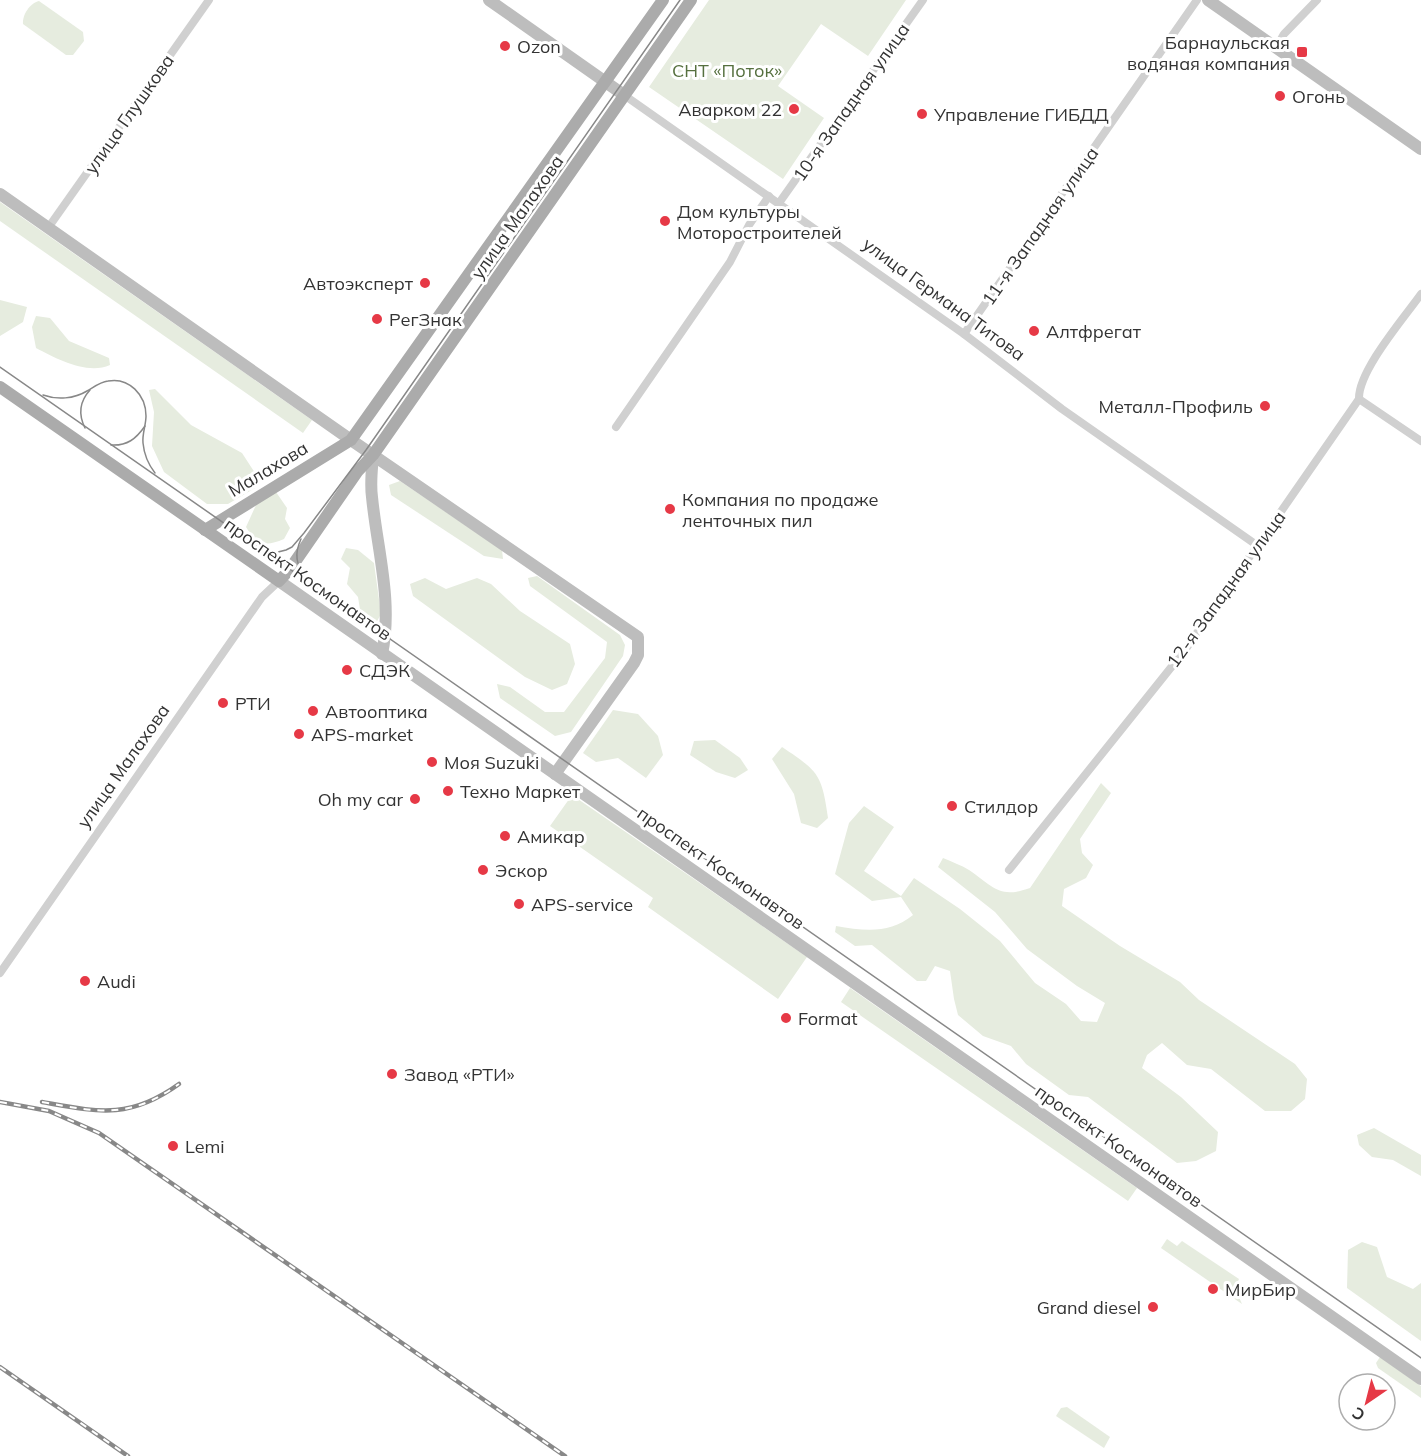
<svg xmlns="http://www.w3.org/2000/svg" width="1421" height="1456" font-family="Mulish,sans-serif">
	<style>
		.green { fill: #e6ecdf }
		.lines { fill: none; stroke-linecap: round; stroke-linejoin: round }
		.street { stroke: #d0d0d0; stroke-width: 8 }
		.secondary { stroke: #bdbdbd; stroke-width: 12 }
		.primary { stroke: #ababab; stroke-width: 12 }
		.tram { stroke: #888; stroke-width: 1.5 }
		.rail-casing { stroke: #888; stroke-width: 4.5 }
		.rail { stroke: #fff; stroke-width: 2; stroke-dasharray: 7; stroke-linecap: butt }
		.poi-dot { fill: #e63946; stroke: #fff; stroke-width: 2 }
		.labels { text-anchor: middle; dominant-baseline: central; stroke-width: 6; stroke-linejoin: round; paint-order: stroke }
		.poi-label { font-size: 18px; fill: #333; stroke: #fff; text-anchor: start }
		.park-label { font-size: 18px; fill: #56703f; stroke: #fff }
		.street-label { font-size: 18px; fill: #333; stroke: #fff }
	</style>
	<rect width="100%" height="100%" fill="#fff"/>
	<g class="green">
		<polygon points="709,0 906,0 868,56 821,24 778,86 824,118 783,179 649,87"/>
		<path d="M39,1L83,32L84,41L73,55H66L23,24C22,15 30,3 39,1Z"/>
		<polygon points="0,202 312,420 303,433 0,221"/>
		<polygon points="0,300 27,307 23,322 0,336"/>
		<path d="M36,316L50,318L69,341L109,358L110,365C87,375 57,359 36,348L32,327Z"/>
		<polygon points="155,389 191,425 242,453 257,476 255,488 228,504 207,504 164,472 152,446 154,412 149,390"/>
		<polygon points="400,481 502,550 503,559 484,556 391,495 389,485"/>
		<path d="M276,492L287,508L285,519L290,528L284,539C265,547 257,545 246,527L256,505Z"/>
		<polygon points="346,548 358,550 374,563 381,614 375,625 362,622 358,597 347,584 350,568 341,559"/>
		<polygon points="537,576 620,635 625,645 623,656 571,732 555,736 500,698 497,684 510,687 545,712 564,712 605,658 607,642 530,586 528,578"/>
		<polygon points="425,578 446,589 477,578 491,584 520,611 570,644 575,664 567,684 552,690 525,677 413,596 410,584"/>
		<polygon points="613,710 638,714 658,736 663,755 646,778 618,758 596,762 583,753"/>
		<polygon points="715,740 740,758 748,770 735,778 716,772 690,755 694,741"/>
		<path d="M782,747C818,771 822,774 828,818L817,828L801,823L794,794L772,759Z"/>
		<path d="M1101,783L1111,793L1080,839L1082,853L1093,865L1086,878L1064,889L1062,906L1120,946L1180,982L1199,1000L1295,1064L1307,1079L1305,1099L1291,1111H1265L1211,1069L1187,1065L1162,1043L1147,1055L1142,1068L1181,1097L1218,1132L1216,1151L1196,1161L1177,1163L1088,1097L1069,1095L1026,1064L1011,1046L983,1036L958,1015L954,999L950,971L935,966L926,981H917L872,945L855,946L835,932L836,926C865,931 890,934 913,915L901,897L872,901L835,874L849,823L864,806L894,827L864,871L901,896L914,878L960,909L1000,941L1035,983L1066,1004L1081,1021L1097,1022L1105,1003L1077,986L1027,949L995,912L938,867L943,858C952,862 961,865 969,870C994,887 999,899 1030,888Z"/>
		<polygon points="572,795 807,957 778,999 648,907 653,898 550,826"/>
		<polygon points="850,988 1137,1188 1128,1201 841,1002"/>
		<polygon points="1374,1128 1421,1155 1421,1176 1393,1160 1372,1157 1359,1145 1357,1135"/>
		<polygon points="1167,1239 1177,1246 1182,1241 1239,1279 1235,1288 1242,1304 1161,1248"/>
		<polygon points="1362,1242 1377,1247 1387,1277 1413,1289 1421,1283 1421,1341 1347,1288 1348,1250"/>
		<polygon points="1380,1357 1421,1386 1421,1398 1378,1368 1376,1363"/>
		<polygon points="1067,1407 1110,1437 1104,1448 1056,1416 1061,1408"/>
	</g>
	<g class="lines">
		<g class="street">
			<polyline points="1276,48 1284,34 1317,0"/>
			<polyline points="624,95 964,334 1062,409 1258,546"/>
			<polyline points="779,203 923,0"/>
			<polyline points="48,228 209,0"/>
			<polyline points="964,334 1197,0"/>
			<polyline points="1359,399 1421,441"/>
			<polyline points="616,427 730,262 749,225 769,196"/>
			<path d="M1009,870L1185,650L1359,399C1358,371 1404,318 1421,294"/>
			<polyline points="0,973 262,597 279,581"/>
		</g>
		<g class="secondary">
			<polyline points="489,0 624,95"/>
			<polyline points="1208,0 1421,149"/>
			<polyline points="0,194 351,440 638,637 638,655 634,663 555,774"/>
			<path d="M373,455C372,469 370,483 372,497C377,549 393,601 382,654"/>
			<polyline points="279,581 1421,1379"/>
		</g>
		<g class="primary">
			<polyline points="0,387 279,581 290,569 357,472 373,455 691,0"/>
			<polyline points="205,530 351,440 663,0"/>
		</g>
		<g class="tram">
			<polyline points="0,367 1421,1358"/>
			<path d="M43,395C57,400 74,399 87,391C94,387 100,382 108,381C129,377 146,395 146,416C146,425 142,434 143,443C144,454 148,464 155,473"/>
			<path d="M85,428C78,414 80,401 90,390"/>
			<path d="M111,445C127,446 136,439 145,426"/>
			<path d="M301,539C294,554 296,565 306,578"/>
			<polyline points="264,552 274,553 286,550 292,547 304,533 366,450 680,0"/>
		</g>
		<defs>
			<g id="rail">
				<polyline points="0,1102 49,1111 99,1133 565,1456"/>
				<path d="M42,1102C98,1112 129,1120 179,1084"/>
				<polyline points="0,1367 128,1456"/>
			</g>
		</defs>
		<use href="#rail" class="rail-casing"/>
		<use href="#rail" class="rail"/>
	</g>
	<g class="poi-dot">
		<circle cx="505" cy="46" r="6"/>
		<rect x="1296" y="46" width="12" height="12" rx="3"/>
		<circle cx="1280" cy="96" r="6"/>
		<circle cx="794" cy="109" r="6"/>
		<circle cx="922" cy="114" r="6"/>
		<circle cx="665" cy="221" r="6"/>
		<circle cx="425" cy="283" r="6"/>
		<circle cx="377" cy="319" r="6"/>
		<circle cx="1034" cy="331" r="6"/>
		<circle cx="1265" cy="406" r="6"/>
		<circle cx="670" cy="509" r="6"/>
		<circle cx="347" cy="670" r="6"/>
		<circle cx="223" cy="703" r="6"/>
		<circle cx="313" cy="711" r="6"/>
		<circle cx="299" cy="734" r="6"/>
		<circle cx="432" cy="762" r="6"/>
		<circle cx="448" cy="791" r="6"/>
		<circle cx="415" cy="799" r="6"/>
		<circle cx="952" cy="806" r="6"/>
		<circle cx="505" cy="836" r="6"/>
		<circle cx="483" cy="870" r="6"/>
		<circle cx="519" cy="904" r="6"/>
		<circle cx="85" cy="981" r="6"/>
		<circle cx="786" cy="1018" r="6"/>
		<circle cx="392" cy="1074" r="6"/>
		<circle cx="173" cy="1146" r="6"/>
		<circle cx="1213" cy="1289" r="6"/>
		<circle cx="1153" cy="1307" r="6"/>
	</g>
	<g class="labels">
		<g class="poi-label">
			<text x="1290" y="42" text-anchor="end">Барнаульская<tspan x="1290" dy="21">водяная компания</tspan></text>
			<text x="517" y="46">Ozon</text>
			<text x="1292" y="96">Огонь</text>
			<text x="782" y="109" text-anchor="end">Аварком 22</text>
			<text x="934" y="114">Управление ГИБДД</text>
			<text x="677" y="211">Дом культуры<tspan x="677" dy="21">Моторостроителей</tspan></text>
			<text x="413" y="283" text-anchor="end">Автоэксперт</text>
			<text x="389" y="319">РегЗнак</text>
			<text x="1046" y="331">Алтфрегат</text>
			<text x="1253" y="406" text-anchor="end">Металл-Профиль</text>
			<text x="682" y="499">Компания по продаже<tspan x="682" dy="21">ленточных пил</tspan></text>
			<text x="359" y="670">СДЭК</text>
			<text x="235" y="703">РТИ</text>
			<text x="325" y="711">Автооптика</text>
			<text x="311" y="734">АPS-market</text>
			<text x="444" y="762">Моя Suzuki</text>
			<text x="460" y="791">Техно Маркет</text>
			<text x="403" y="799" text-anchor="end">Oh my car</text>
			<text x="964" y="806">Стилдор</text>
			<text x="517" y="836">Амикар</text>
			<text x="495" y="870">Эскор</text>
			<text x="531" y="904">APS-service</text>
			<text x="97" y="981">Audi</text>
			<text x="798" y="1018">Format</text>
			<text x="404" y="1074">Завод «РТИ»</text>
			<text x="185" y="1146">Lemi</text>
			<text x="1225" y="1289">МирБир</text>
			<text x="1141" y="1307" text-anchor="end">Grand diesel</text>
		</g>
		<g class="park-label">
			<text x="727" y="70">СНТ «Поток»</text>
		</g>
		<g class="street-label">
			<text transform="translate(851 102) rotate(-55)">10-я Западная улица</text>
			<text transform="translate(129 114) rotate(-55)">улица Глушкова</text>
			<text transform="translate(517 217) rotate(-55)">улица Малахова</text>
			<text transform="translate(1040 226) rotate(-55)">11-я Западная улица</text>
			<text transform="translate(944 299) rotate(36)">улица Германа Титова</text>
			<text transform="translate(268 469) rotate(-31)">Малахова</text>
			<text transform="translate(308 579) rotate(35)">проспект Космонавтов</text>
			<text transform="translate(1226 589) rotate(-54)">12-я Западная улица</text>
			<text transform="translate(123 766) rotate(-55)">улица Малахова</text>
			<text transform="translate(721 868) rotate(35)">проспект Космонавтов</text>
			<text transform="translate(1119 1146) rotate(35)">проспект Космонавтов</text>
		</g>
	</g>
	<g transform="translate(1367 1402) rotate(215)"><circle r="28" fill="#ffffff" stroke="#adadad" stroke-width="1.5"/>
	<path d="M0-4.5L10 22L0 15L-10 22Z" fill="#e63946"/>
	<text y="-9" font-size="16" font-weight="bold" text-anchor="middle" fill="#333333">С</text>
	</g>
</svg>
